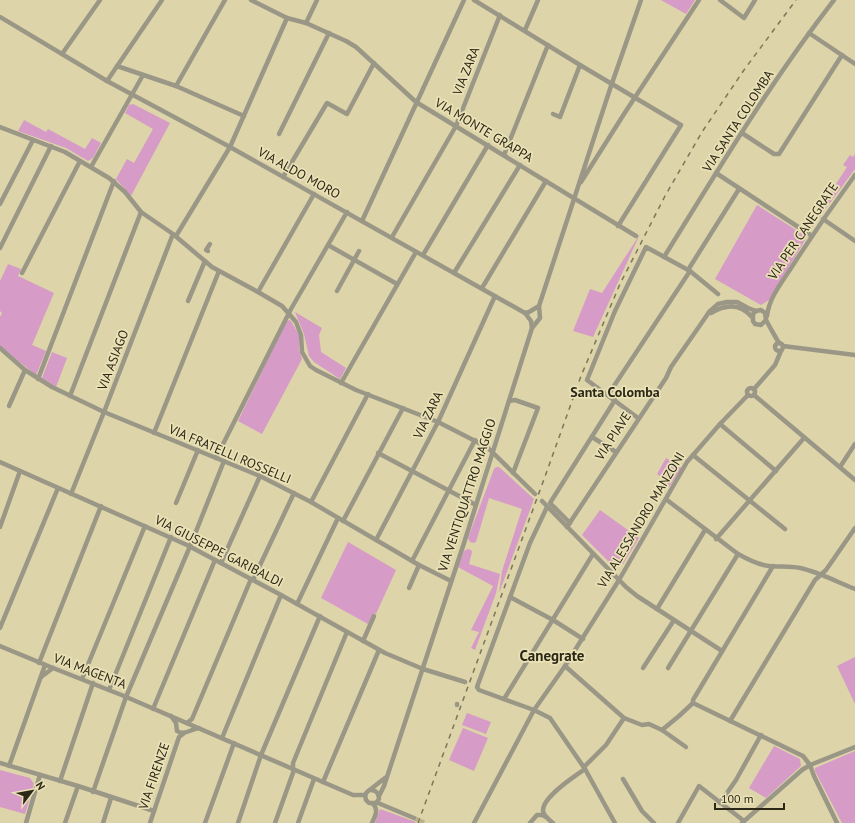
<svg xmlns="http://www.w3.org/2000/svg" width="855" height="823" font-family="'PT Sans',sans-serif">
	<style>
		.green { fill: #d69bc6 }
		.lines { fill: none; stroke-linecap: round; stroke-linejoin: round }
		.minor-tunnel { stroke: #bab28c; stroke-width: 4.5; stroke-dasharray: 4.5 2; stroke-linecap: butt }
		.minor { stroke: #9b9786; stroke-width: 4.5 }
		.rail { stroke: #7c765a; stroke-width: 1.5; stroke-dasharray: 5 5; stroke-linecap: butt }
		.labels { text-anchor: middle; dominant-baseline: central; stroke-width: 3.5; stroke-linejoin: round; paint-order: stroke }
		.street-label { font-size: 13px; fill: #2c2818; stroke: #eae1b6 }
		.neighbourhood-label { font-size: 14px; font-weight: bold; fill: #2c2818; stroke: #eae1b6 }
		.quarter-label { font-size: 15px; font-weight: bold; fill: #2c2818; stroke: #eae1b6 }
	</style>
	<rect width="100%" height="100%" fill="#ddd4a9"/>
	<g class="green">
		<polygon points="661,0 695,0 686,14"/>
		<polygon points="133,104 170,123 131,196 116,179 127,159 134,163 153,129 125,113 129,105"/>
		<polygon points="24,120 46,132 48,129 85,149 92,138 101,143 93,158 88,161 66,148 18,131"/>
		<polygon points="855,154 855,169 810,230 805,227 807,223 811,222 818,212 815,208 819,201 823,204 847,167 843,165 850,155 853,157"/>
		<polygon points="757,205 807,237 769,300 761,305 715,279"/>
		<polygon points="640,234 593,337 573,331 590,289 602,293"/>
		<polygon points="8,264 21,269 18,276 54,293 32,345 46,351 36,375 0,346 0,317 2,313 0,311 0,281"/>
		<polygon points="295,312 322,328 319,335 321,352 346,368 340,379 314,362 309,356 304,334"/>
		<polygon points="289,320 291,321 299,335 299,350 302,359 262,434 238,421 286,322"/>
		<polygon points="52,352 67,358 56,387 42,378"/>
		<polygon points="666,458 682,468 669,487 664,484 666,480 657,474"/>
		<polygon points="496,467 499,467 534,499 499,593 502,571 522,509 489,498 476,542 473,543 470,542 468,538 494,469"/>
		<polygon points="600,510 639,538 623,564 617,565 611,564 582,535"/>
		<polygon points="348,542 396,570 376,614 374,613 368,624 321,598"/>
		<polygon points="468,549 471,550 472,552 469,564 500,574 496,593 475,650 471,648 479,632 471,630 493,586 458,567 464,551"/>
		<polygon points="855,657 855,704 837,666"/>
		<polygon points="467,713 491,722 486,734 462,725"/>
		<polygon points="463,728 488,738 474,771 449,760"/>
		<polygon points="774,746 800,759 801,766 766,798 749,788"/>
		<polygon points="855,751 855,823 842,823 815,771 815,768"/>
		<polygon points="0,770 30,778 34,784 25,814 0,807"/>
		<polygon points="380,809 416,822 415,823 375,823"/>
	</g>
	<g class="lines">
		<polyline class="minor-tunnel" points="414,818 425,823"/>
		<g class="minor">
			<polyline points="251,0 287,18 306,23 346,41 356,47 416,102 636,236"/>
			<polyline points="474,0 580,65 681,125 618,226"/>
			<polyline points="720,0 744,18 755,0"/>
			<polyline points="0,17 107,81 230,147 525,313 531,321 532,328"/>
			<polyline points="306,23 317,0"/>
			<polyline points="525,30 538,0"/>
			<polyline points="809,33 855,64"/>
			<polyline points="62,54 100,0"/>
			<polyline points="117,66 176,86 244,116"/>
			<polyline points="107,81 162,0"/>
			<polyline points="176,86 225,0"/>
			<polyline points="553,114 560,117 580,65"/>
			<polyline points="0,127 65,152 109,178 125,192 141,212 173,234 212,267 258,292 282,306 296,322 301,335 302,352 310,366 316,370 356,390 438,422 487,447 535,494"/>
			<polyline points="742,133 774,154 779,154 842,55"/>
			<polyline points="279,134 329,33"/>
			<polyline points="504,155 548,45"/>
			<polyline points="91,167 143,75"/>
			<polyline points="716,173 812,236"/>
			<polyline points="283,177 327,103 347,114 374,63"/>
			<polyline points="581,182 624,114 699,0"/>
			<polyline points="0,204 33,140"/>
			<polyline points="823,219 855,241"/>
			<polyline points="362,221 464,0"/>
			<polyline points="176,236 230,147 287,18"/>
			<polyline points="392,237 456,126 500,15"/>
			<polyline points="328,245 397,284"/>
			<polyline points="0,248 51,146"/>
			<polyline points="208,251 206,250 210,244"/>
			<polyline points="423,255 488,145"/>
			<path d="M664,257C718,170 771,81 834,0"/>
			<polyline points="688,270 739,189"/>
			<polyline points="22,273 80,161"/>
			<polyline points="454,273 520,165"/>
			<polyline points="482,288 546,181"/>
			<polyline points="337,291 359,251"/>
			<polyline points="258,292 314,194"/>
			<polyline points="188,301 205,261"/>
			<polyline points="525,313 529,312 539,306"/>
			<path d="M711,313C726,304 740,303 752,317"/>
			<path d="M767,316C769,297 783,281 793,265C813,234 833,205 855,175"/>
			<polyline points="766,320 772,331 779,343"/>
			<circle cx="779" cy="347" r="4"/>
			<polyline points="783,346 855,355"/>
			<polyline points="0,348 25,370 52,387 104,412 260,476 311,502 419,565 451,581"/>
			<polyline points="38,379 114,181"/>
			<polyline points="341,383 416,252"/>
			<circle cx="751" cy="392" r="4"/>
			<polyline points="754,389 775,365 781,351"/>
			<polyline points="608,395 690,271"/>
			<polyline points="754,395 855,480"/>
			<polyline points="70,396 141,212"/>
			<polyline points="509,401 515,400 538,408 513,473"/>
			<polyline points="9,406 25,370"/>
			<polyline points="638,418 587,380 615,311 646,247 690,271 718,294"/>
			<polyline points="720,424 776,471"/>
			<polyline points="154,433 219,271"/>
			<polyline points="592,437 616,452"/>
			<polyline points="378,453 476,505"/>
			<polyline points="693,455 785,529"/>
			<polyline points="216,458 291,309 347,212"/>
			<polyline points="0,462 187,545 281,595 385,653 423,669 465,682"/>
			<polyline points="840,467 855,444"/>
			<polyline points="71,494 104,412 173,234"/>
			<path d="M667,500L738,554C747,559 758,565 769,566C780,567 790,566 800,568C819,572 837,582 855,589"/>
			<polyline points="542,501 626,587 637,596 722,651"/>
			<polyline points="311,502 368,394"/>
			<polyline points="176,503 198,450"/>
			<polyline points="547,507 530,543 477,687 479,690 534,710 550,718 585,769 615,823"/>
			<polyline points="343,521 403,408"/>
			<polyline points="570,523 550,503 615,400"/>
			<polyline points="0,527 20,471"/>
			<polyline points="567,527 666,378 671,367 705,318 709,312 718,304 727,302 737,302 748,308 756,311 761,310 765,313 766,320 761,325 755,324 753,321 753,314 756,311"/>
			<polyline points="716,539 804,438"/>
			<polyline points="376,540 438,422 495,296"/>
			<polyline points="412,561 475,440"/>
			<polyline points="221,563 260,476"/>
			<polyline points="253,580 294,493"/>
			<polyline points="409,588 419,565"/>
			<polyline points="510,597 553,620 583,639"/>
			<polyline points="297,604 338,518"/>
			<polyline points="657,609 705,530"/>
			<polyline points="0,628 58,488"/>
			<polyline points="363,641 374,616"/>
			<polyline points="0,646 53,668 124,696 353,795 365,795"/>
			<polyline points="39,663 101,506"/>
			<polyline points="565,666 624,718 642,725 649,724 662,730 679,716 693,703"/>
			<polyline points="643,668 674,620"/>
			<polyline points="668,668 738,554"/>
			<polyline points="41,677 53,668"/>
			<polyline points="82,679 145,526"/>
			<polyline points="109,690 171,537"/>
			<polyline points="504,699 593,554"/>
			<polyline points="693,703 803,756 810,765 814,776 837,823"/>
			<polyline points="693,703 693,700 773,566"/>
			<polyline points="457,705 457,704"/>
			<polyline points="153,709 215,560"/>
			<path d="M171,716L176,723L177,731C184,736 191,729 199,728"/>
			<polyline points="730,721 815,580 826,570 855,528"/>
			<polyline points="187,723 192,719 251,579"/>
			<polyline points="662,730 686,747"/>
			<polyline points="222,738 281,595"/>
			<polyline points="0,763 78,786 154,811"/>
			<polyline points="9,766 45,665"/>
			<polyline points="584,767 606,745 624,718"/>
			<polyline points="293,769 293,763 347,632"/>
			<polyline points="623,779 642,811 654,823"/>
			<polyline points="60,781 93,683"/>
			<polyline points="323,782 379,650"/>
			<path d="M371,790C376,790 379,794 379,799L376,803"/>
			<polyline points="93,792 126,697 191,544 224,461"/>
			<polyline points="365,795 366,800 369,803 378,803 414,818"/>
			<polyline points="365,795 367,792 385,778"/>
			<polyline points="379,796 384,786 464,543 532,328 540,318 539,306 610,89 641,0"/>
			<polyline points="720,803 736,780 761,735"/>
			<polyline points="26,823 40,775"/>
			<polyline points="65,823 78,786"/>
			<polyline points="103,823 111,798"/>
			<polyline points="150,823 179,737 183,734"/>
			<polyline points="205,823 234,743"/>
			<polyline points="238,823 261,755 320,616"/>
			<polyline points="275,823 294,770"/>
			<polyline points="298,823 314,779"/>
			<path d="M372,823C375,816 379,810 373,804"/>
			<polyline points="474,823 534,710 565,666 619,580 687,462 720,424 748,395"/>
			<polyline points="530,823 537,815 542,815 546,817"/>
			<path d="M553,823C549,820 544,816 543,811C542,797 575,776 585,769"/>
			<polyline points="678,823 699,786 744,821"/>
			<polyline points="742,823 802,770 810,765 855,747"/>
		</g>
		<polyline class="rail" points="418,823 547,471 581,376 620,284 665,196 702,132 744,70 796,0"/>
	</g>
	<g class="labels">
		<g class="street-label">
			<text transform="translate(466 71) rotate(-68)">VIA ZARA</text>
			<text transform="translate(738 121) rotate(-57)">VIA SANTA COLOMBA</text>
			<text transform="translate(484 130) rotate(31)">VIA MONTE GRAPPA</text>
			<text transform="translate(299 173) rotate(29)">VIA ALDO MORO</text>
			<text transform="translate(803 231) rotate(-56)">VIA PER CANEGRATE</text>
			<text transform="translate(113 360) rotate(-69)">VIA ASIAGO</text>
			<text transform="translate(428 415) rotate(-64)">VIA ZARA</text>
			<text transform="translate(613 436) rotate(-57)">VIA PIAVE</text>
			<text transform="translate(230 454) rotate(23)">VIA FRATELLI ROSSELLI</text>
			<text transform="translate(467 495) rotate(-72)">VIA VENTIQUATTRO MAGGIO</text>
			<text transform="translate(641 520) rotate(-59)">VIA ALESSANDRO MANZONI</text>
			<text transform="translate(219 551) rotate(27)">VIA GIUSEPPE GARIBALDI</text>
			<text transform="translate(90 671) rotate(21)">VIA MAGENTA</text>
			<text transform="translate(154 776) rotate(-71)">VIA FIRENZE</text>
		</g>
		<g class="neighbourhood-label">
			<text x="615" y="392">Santa Colomba</text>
		</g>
		<g class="quarter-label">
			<text x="552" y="655">Canegrate</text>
		</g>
	</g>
	<g transform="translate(32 791) rotate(58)" stroke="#eae1b6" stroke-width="3" paint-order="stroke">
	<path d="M0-3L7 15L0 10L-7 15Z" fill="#2c2818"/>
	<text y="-6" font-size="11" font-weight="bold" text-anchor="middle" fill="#2c2818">N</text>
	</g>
	<path d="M715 803v6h69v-6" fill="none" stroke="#2c2818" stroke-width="2"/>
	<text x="721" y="803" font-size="12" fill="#2c2818" stroke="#eae1b6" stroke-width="3" paint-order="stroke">100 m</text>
</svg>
